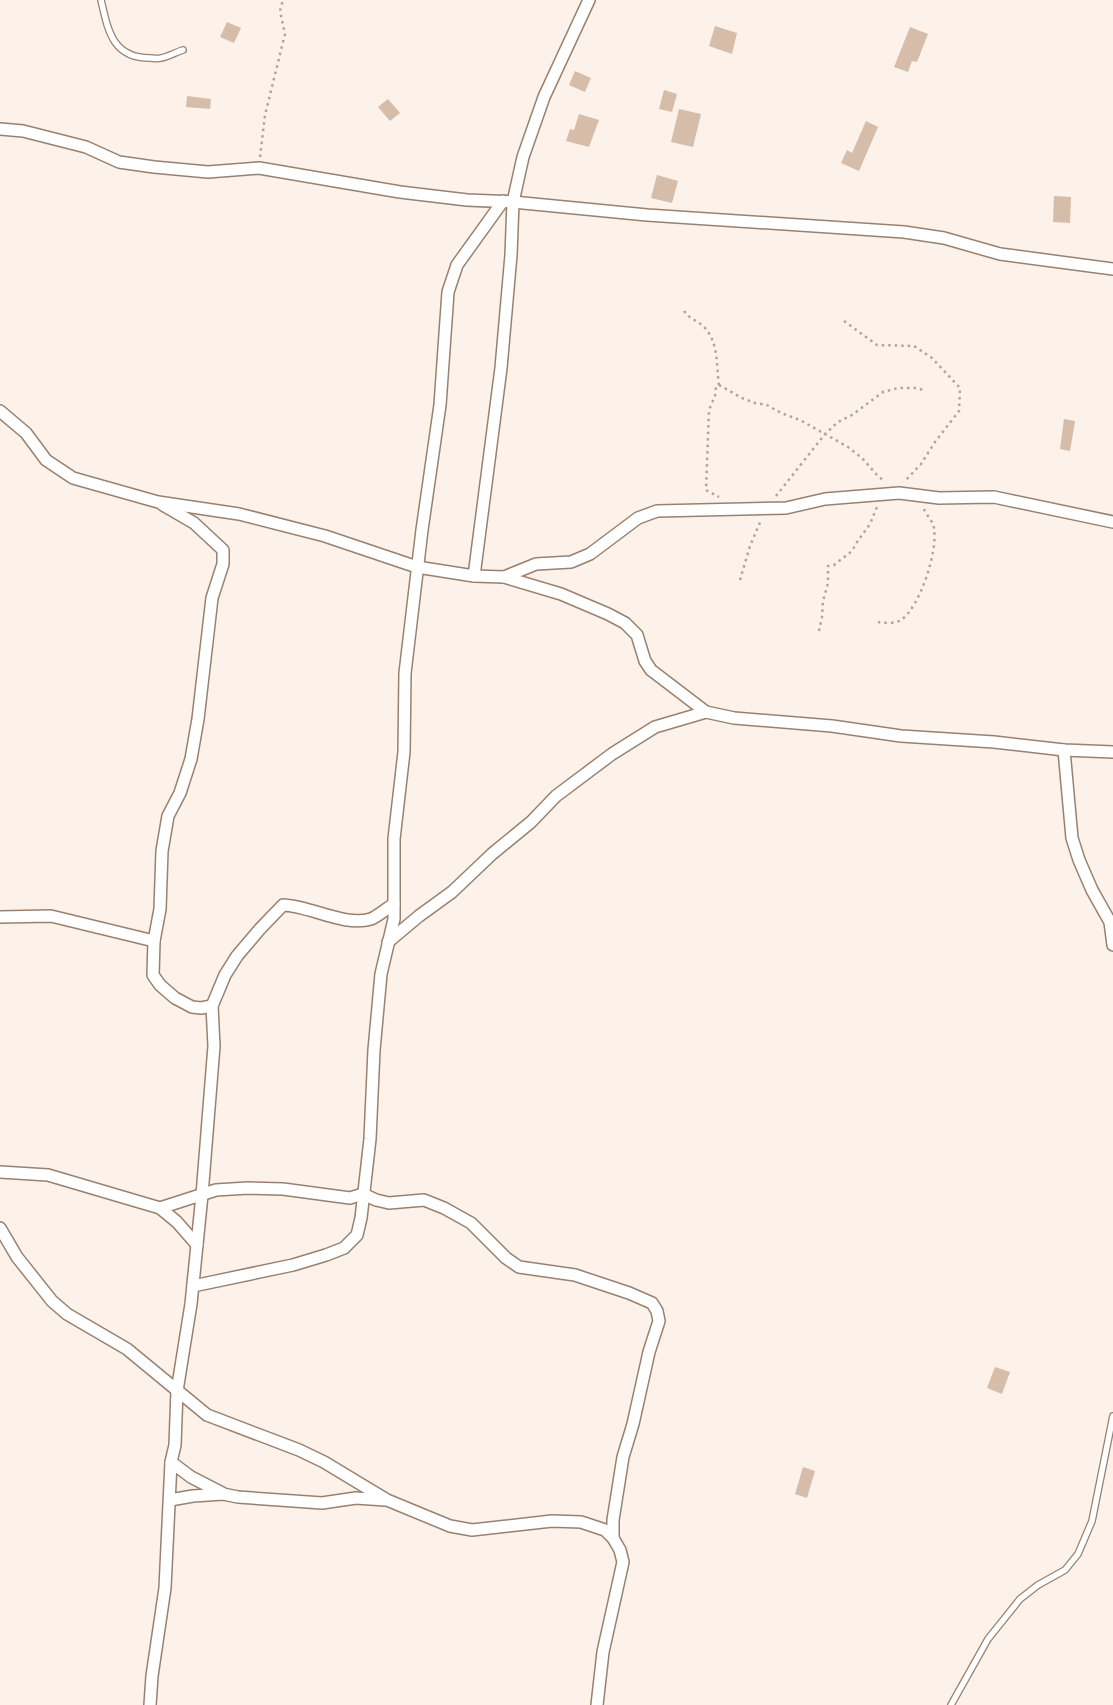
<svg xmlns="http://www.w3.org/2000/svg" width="1113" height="1705" font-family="Karla,sans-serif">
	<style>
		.building { fill: #d6bda9 }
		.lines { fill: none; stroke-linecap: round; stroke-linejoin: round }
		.service-casing { stroke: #98816f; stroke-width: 8 }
		.minor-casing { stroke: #98816f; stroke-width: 14 }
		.path { stroke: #afa59c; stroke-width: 2.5; stroke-dasharray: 2.5 4; stroke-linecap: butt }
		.service { stroke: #fff; stroke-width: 5.5 }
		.minor { stroke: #fff; stroke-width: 11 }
	</style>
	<rect width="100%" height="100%" fill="#fcf2e9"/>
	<g class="building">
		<polygon points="227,22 241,28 234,43 220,37"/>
		<polygon points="715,26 737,33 732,54 709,46"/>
		<polygon points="910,27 928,34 917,62 912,61 908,72 894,67"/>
		<polygon points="575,71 591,78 585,92 569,85"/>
		<polygon points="664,90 677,94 672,112 659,109"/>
		<polygon points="187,96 211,99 210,109 186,107"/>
		<polygon points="388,99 400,113 390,121 378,107"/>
		<polygon points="679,109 701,114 693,147 671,142"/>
		<polygon points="579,114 599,120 589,147 566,141 570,129 574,130"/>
		<polygon points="866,121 878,127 859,171 841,163 847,150 852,153"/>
		<polygon points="657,175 678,181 672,203 651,198"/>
		<polygon points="1054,196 1071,197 1070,223 1053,222"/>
		<polygon points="1064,419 1075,421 1070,451 1060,449"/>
		<polygon points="995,1367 1010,1372 1002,1394 987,1388"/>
		<polygon points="803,1467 815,1471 807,1498 795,1494"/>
	</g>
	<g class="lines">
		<defs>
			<g id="service">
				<path d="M101,0C108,30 112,58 150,58C153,58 158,59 161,58C168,57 176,52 183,50"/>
				<polyline points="951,1705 988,1639 1020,1599 1038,1585 1065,1570 1078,1554 1092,1521 1113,1416"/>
			</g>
			<g id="minor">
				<polyline points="0,129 23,131 86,147 119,162 154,167 208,172 259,168 400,192 467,200 513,202 647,215 904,232 944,238 1000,254 1113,269"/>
				<polyline points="0,411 26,433 46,460 73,478 158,502 239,514 325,536 417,567 474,576 504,577 561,594 608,614 625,623 637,635 645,661 651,670 706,712 734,718 832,726 901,736 994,742 1064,750 1113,752"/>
				<polyline points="163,505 194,523 223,550 223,564 212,598 198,719 191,759 180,793 168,816 162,851 160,909 154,941 153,975 160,985 175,998 192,1007 201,1008 212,1006"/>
				<polyline points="474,576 501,368 511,255 513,202 523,157 544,97 589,0"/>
				<polyline points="504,577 536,564 571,562 590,554 638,518 657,511 786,508 825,499 899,493 939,498 994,497 1113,522"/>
				<polyline points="1064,750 1072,838 1079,860 1092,890 1110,922 1113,945"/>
				<polyline points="0,917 51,916 154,941"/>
				<polyline points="388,942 419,916 452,892 492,854 531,822 556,796 612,754 655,727 706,712"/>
				<polyline points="0,1172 48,1175 160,1208 177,1222 197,1245"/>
				<polyline points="160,1208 216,1190 248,1188 283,1189 350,1198 363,1194 376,1200 389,1203 424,1200 444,1208 471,1223 506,1258 519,1267 575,1275 629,1293 652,1303 657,1311 659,1321 649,1352 633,1424 623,1457 613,1520 613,1538"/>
				<polyline points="0,1228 17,1257 52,1301 67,1314 127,1349 207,1415 299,1450 324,1462 387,1500 450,1526 472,1530 552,1521 581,1522 605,1530 613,1538 620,1550 623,1562 603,1652 597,1705"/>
				<polyline points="193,1286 293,1265 326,1255 344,1248 357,1235 361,1218 370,1139 374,1050 381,974 394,919 394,839 404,752 405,673 422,530 440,405 448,292 457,265 503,201"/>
				<polyline points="171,1462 191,1477 222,1493"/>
				<polyline points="170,1500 193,1496 223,1494 238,1497 322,1503 356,1498 385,1500"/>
				<path d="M150,1705L152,1676L165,1588L171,1462L175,1445L177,1391L191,1304L202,1195L214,1046L212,1006L225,975L237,956L259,930L283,905C311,906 344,927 371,919C378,916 387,908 394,904"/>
			</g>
		</defs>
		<use href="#service" class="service-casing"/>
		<use href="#minor" class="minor-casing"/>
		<g class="path">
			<polyline points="260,157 265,115 285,34 280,11 283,0"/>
			<path d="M684,311C689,319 699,321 705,328C719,344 716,365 719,385L716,387L715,396L709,410L706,490L719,497"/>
			<polyline points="844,321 877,345 914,346 932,358 960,388 959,411 935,442 921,464 904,482"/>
			<polyline points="719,385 742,398 755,403 767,405 781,413 800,420 848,447 862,458 877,475 885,482"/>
			<polyline points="776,496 825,434 838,422 852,415 883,392 898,388 917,388 923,390"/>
			<polyline points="740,580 750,546 761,520"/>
			<path d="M878,622C885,623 895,624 901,620C920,607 938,551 934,529C934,522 926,515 924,509"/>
			<polyline points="819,631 822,617 823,601 828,583 828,566 834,565 852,551 857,542 870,524 877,507"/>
		</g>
		<use href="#service" class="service"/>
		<use href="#minor" class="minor"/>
	</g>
</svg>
